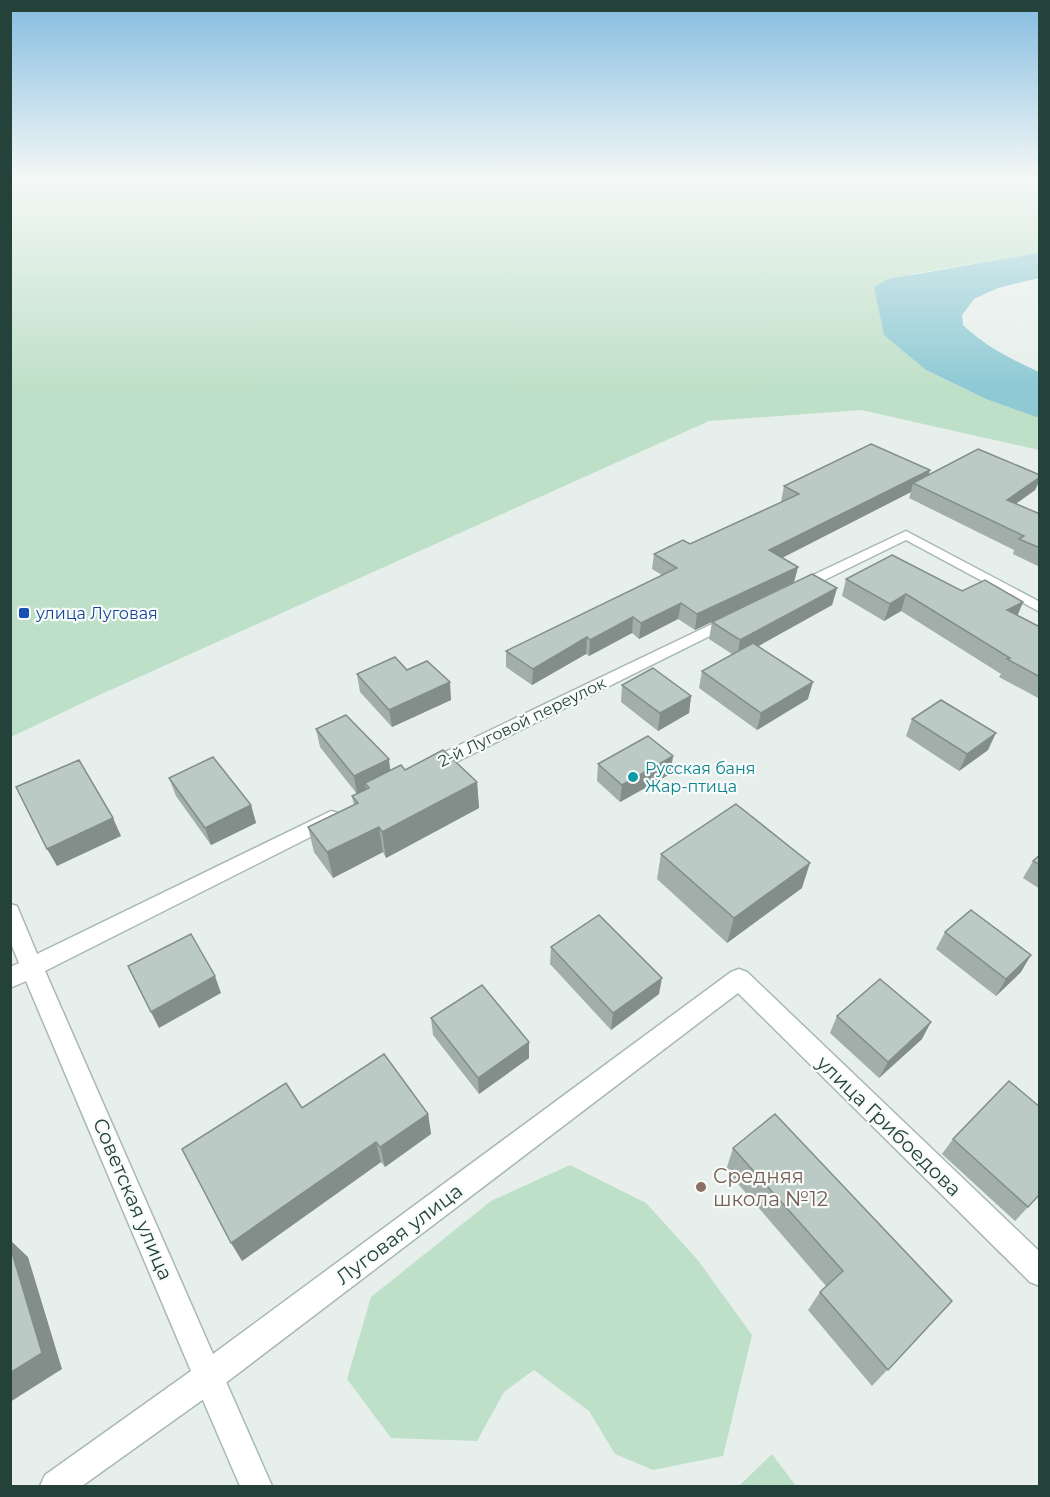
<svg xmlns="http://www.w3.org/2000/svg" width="1050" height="1497" font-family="Montserrat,sans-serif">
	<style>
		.green { fill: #bfe0c8 }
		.water { fill: #8ec9d4 }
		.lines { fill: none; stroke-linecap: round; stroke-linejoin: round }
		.stream { fill: #8ec9d4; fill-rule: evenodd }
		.street-casing { stroke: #a8b8b2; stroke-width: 3 }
		.secondary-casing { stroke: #a4bbb3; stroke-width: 3 }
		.street { fill: #fff; fill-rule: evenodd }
		.secondary { fill: #fff; fill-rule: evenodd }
		.wall { fill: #a1aea9 }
		.shaded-wall { fill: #838d89 }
		.building { fill: #bbcac4; stroke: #838d89; stroke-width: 1.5 }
		.transit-dot { fill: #1a4fb4; stroke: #f7fbf9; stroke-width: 2 }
		.culture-dot { fill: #0f9aa8; stroke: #f7fbf9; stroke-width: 2 }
		.education-dot { fill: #8d6e63; stroke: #f7fbf9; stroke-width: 2 }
		.labels { text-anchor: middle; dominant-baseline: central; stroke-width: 4.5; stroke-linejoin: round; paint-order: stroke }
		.transit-label { font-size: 16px; fill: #164399; stroke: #f7fbf9; text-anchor: start }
		.street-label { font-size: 16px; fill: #24423a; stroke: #f7fbf9 }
		.culture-label { font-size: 16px; fill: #0d838f; stroke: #f7fbf9; text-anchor: start }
		.near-street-label { font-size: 20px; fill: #24423a; stroke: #f7fbf9 }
		.near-education-label { font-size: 20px; fill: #785e54; stroke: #f7fbf9; text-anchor: start }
	</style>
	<rect width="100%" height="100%" fill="#e6efeb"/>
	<g class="green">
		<polygon points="11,178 1039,178 1039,253 910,274 926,370 986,399 1039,418 1039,450 861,410 709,421 97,696 11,737"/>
		<polygon points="570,1165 646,1203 697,1259 752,1335 723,1456 653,1470 615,1454 589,1411 534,1370 504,1392 477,1441 391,1438 347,1379 371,1297 491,1201"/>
		<polygon points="772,1454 796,1486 739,1486"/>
	</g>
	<path class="water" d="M1039,253V278L998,288L974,299L962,315L963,325C986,347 1011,359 1039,372V418L986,399L926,370L884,335L874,287L888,279Z"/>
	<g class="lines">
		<polygon class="stream" points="39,178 44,178 10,192 10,190"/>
		<defs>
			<g id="street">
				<polygon points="906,531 1040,602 1040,612 906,540 802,591 792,591 790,588 792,585"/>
				<polygon points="731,615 736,617 739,620 736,623 436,772 430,774 424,772 421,767 424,762"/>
				<polygon points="331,811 338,813 341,818 338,823 45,971 213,1354 731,972 739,969 747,972 1040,1252 1040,1286 1030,1282 738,993 219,1388 82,1486 40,1486 45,1475 191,1371 26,981 10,988 10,967 19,963 10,941 10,904 17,906 37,954"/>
			</g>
			<polygon id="secondary" points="208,1362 219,1366 272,1486 240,1486 193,1377 197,1366"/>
		</defs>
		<use href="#street" class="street-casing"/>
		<use href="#secondary" class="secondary-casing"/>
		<use href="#street" class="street"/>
		<use href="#secondary" class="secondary"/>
	</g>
	<g class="wall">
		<polygon points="929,475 1040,475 1040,480 1035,490 1016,504 1040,514 1040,567 1013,554 1014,550 909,498 911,492 782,558 798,567 794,582 695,630 678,619 639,639 632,633 589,656 586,654 532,685 506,667 506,651 662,575 652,569 654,554 690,544 782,502 781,502 784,486"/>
		<polygon points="846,579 962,591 1023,602 1017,616 1040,627 1040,699 999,677 1001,674 901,611 884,621 842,596"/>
		<polygon points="837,588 832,605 758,646 808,699 757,730 699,688 702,671 732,654 709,639 712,622"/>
		<polygon points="407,670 451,700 392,727 360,692 357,674"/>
		<polygon points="622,685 691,696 689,713 658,731 621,702"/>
		<polygon points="912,719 988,750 959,771 906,736"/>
		<polygon points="316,729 390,770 405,770 477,782 479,808 386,858 383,852 333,878 314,852 308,827 354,805 352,796 357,794 320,747"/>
		<polygon points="673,756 670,774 620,802 597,781 598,764"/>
		<polygon points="169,778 251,805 256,823 211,845 176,796"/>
		<polygon points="661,854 802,888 727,943 657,879"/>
		<polygon points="1040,855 1040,889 1023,878 1033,861"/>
		<polygon points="945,932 1021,972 996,996 936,949"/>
		<polygon points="551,947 659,994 611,1030 550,964"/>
		<polygon points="837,1016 922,1039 879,1078 830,1033"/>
		<polygon points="431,1018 529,1058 479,1094 433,1035"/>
		<polygon points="302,1108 428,1114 431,1134 385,1167 381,1162 242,1261"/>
		<polygon points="953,1139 1040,1194 1015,1221 942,1154"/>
		<polygon points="733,1148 952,1301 872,1386 808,1310 820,1292 826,1286 726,1170"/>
	</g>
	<g class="shaded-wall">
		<polygon points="930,470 926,484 913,483 911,492 766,566 769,550"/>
		<polygon points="1040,477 1040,480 1035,490 1001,514 1007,500"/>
		<polygon points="798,567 794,582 695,630 697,614"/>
		<polygon points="837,588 832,605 737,658 740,640"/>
		<polygon points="906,594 901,611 884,621 890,604"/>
		<polygon points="1023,602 1016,619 1007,610"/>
		<polygon points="681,603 678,619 639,639 641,623"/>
		<polygon points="633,617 632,633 589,656 590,640"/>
		<polygon points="587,637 586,654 532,685 533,669"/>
		<polygon points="450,682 451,700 392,727 389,710"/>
		<polygon points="813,682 808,699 757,730 761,713"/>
		<polygon points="691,696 689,713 658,731 660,713"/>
		<polygon points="996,733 988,750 959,771 967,754"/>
		<polygon points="673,756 670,774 620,802 622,785"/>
		<polygon points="389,759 391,777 365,783 366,789 357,794 354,776"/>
		<polygon points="477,782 479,808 386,858 382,832"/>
		<polygon points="251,805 256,823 211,845 205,828"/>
		<polygon points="113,818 121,836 57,866 47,849"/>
		<polygon points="379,827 383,852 333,878 327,852"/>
		<polygon points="810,863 802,888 727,943 734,918"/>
		<polygon points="1031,955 1021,972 996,996 1006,979"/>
		<polygon points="215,976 221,993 159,1028 151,1012"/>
		<polygon points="662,978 659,994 611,1030 613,1013"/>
		<polygon points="931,1022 922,1039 879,1078 888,1062"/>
		<polygon points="529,1042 529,1058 479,1094 478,1078"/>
		<polygon points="428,1114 431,1134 385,1167 380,1147"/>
		<polygon points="376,1142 381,1162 242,1261 231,1243"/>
		<polygon points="10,1240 28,1257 62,1369 10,1402"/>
	</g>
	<g class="building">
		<polygon points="871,444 930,470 769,550 798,567 697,614 681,603 641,623 633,617 590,640 587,637 533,669 506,651 677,568 654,554 683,540 690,544 799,494 784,486"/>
		<polygon points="978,449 1040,475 1040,477 1007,500 1040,514 1040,548 1019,539 1024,536 913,483"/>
		<polygon points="892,555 962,591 985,580 1023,602 1007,610 1040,627 1040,677 1007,659 1010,658 906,594 890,604 846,579"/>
		<polygon points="812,574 837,588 740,640 712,622"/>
		<polygon points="753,643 813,682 761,713 702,671"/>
		<polygon points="395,657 407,670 427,661 450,682 389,710 357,674"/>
		<polygon points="653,668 691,696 660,713 622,685"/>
		<polygon points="941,700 996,733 967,754 912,719"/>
		<polygon points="346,715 389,759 354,776 316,729"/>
		<polygon points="648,736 673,756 622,785 598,764"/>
		<polygon points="443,750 477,782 382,832 379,827 327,852 308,827 358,803 352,796 369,788 365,783 401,765 405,770"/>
		<polygon points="213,757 251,805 205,828 169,778"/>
		<polygon points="79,760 113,818 47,849 16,787"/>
		<polygon points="736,804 810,863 734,918 661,854"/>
		<polygon points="1040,855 1040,865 1033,861"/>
		<polygon points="971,910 1031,955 1006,979 945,932"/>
		<polygon points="599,915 662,978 613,1013 551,947"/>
		<polygon points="191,934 215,976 151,1012 128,966"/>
		<polygon points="880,979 931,1022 888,1062 837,1016"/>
		<polygon points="482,985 529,1042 478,1078 431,1018"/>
		<polygon points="384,1054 428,1114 380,1147 376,1142 231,1243 182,1149 286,1083 302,1108"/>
		<polygon points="1009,1081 1040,1107 1040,1194 1028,1207 953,1139"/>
		<polygon points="775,1114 952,1301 888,1370 820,1292 843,1271 733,1148"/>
		<polygon points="10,1246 42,1353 10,1373"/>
	</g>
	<linearGradient id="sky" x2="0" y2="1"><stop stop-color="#84bce0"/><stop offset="0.46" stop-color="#f4f8f6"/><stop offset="1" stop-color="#f4f8f6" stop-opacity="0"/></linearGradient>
	<rect width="1050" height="388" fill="url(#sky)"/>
	<rect class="transit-dot" x="18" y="607" width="12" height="12" rx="3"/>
	<circle class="culture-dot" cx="633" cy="777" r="6"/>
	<circle class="education-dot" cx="701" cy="1187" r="6"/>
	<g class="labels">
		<g class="transit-label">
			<text x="36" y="613">улица Луговая</text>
		</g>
		<g class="street-label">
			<text transform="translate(522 722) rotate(-26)">2-й Луговой переулок</text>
		</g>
		<g class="culture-label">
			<text x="645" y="768">Русская баня<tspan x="645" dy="18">Жар-птица</tspan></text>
		</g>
		<g class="near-street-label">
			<text transform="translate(889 1126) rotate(44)">улица Грибоедова</text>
			<text transform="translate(133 1199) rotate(67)">Советская улица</text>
			<text transform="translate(399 1234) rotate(-37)">Луговая улица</text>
		</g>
		<g class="near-education-label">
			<text x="713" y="1176">Средняя<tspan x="713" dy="23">школа №12</tspan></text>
		</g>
	</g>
	<rect width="1050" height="1497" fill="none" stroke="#24423a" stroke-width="24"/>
</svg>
